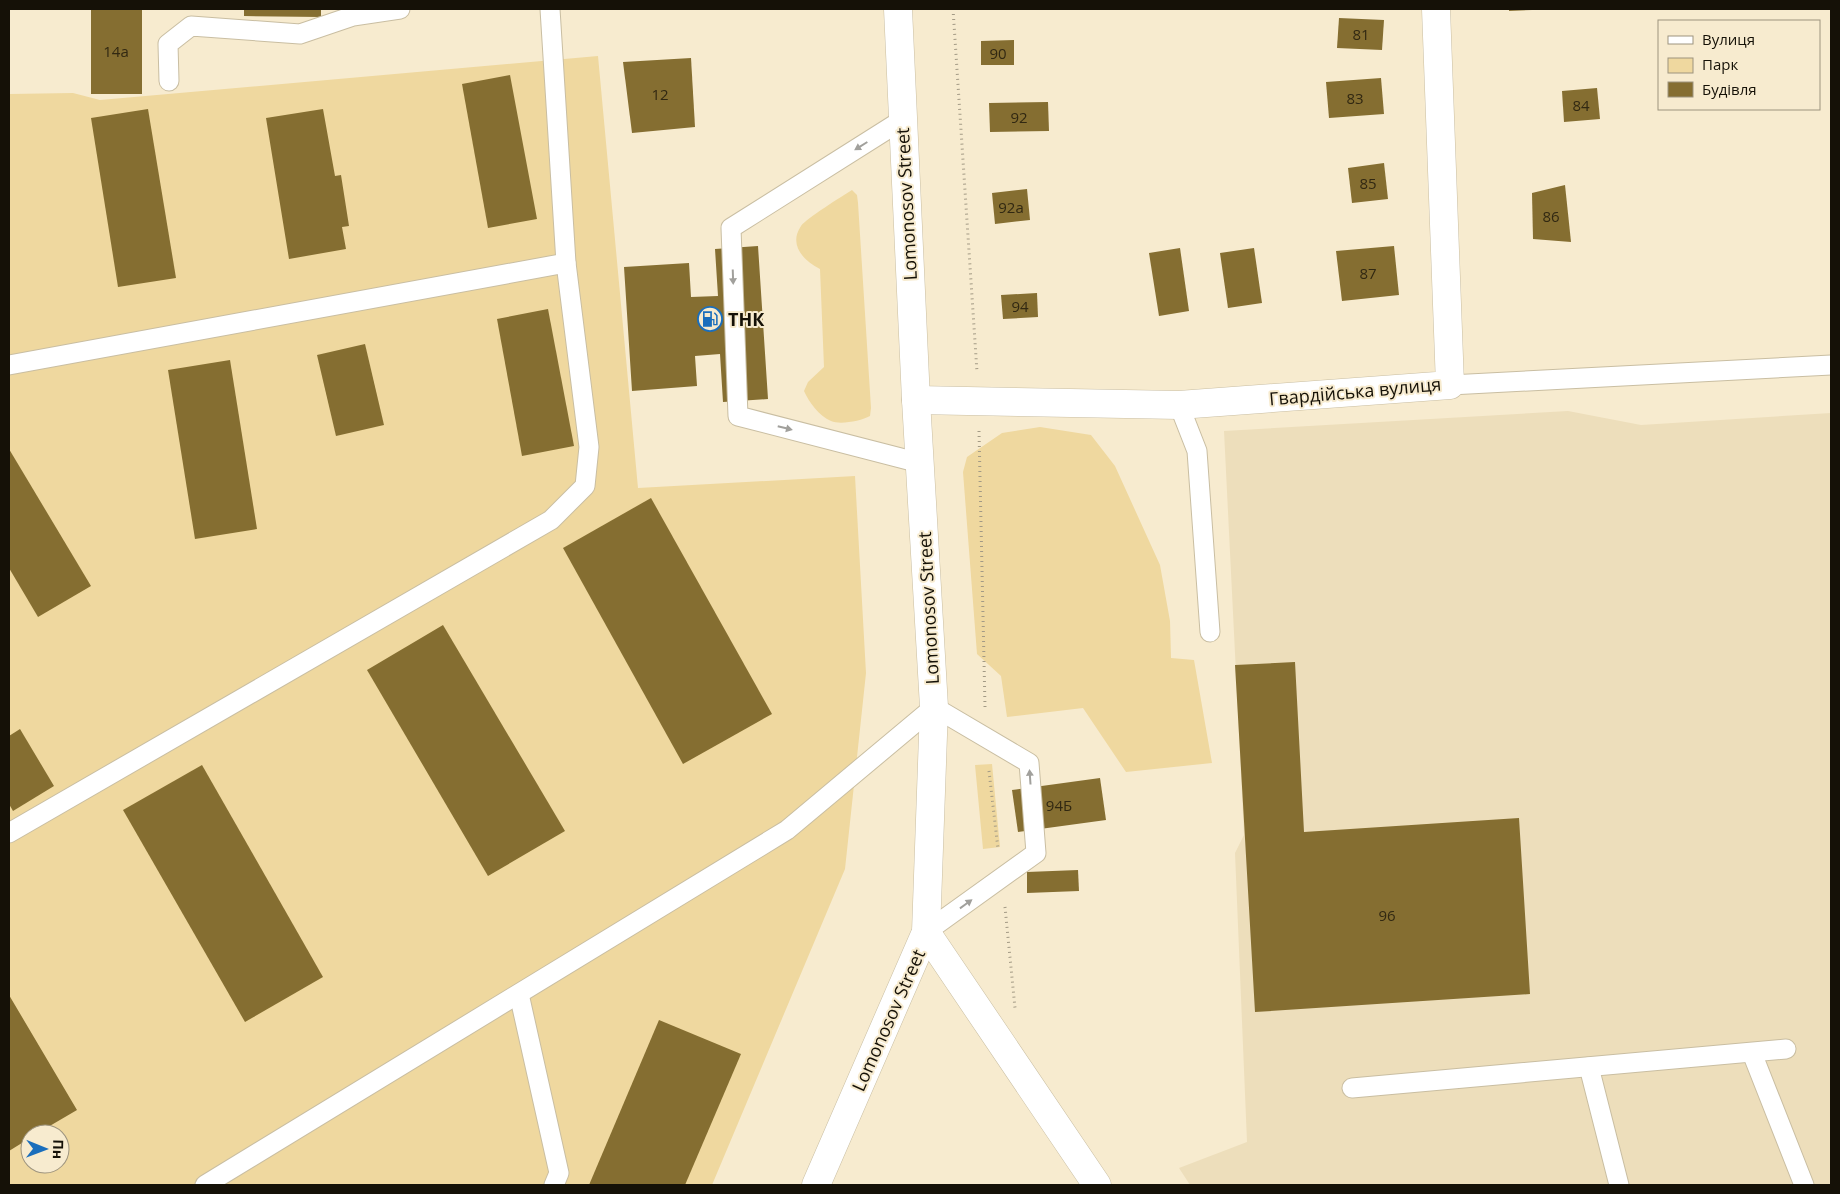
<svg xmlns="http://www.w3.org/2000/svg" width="1840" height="1194" font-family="'Open Sans',sans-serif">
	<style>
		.built { fill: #eddebb }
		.green { fill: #efd89f; fill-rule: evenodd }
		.building { fill: #856e31 }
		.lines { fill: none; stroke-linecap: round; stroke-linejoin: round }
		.lane-casing { stroke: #c9bea2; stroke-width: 21 }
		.street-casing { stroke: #c9bea2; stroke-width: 29 }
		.primary-casing { stroke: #c9bea2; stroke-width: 29 }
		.path { stroke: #a39a85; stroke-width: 3; stroke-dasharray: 1 4; stroke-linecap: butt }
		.lane { stroke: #fff; stroke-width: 19 }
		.street { stroke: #fff; stroke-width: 28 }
		.primary { stroke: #fff; stroke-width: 28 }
		.oneway { fill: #a1a09c }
		.labels { text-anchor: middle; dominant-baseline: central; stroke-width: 4; stroke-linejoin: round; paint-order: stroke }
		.number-label { font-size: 15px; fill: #312812 }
		.street-label { font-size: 18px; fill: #151107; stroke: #f7ebcf }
		.poi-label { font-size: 18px; font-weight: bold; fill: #151107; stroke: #f7ebcf; text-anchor: start }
	</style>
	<rect width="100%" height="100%" fill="#f7ebcf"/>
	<polygon class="built" points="1568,411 1641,425 1831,413 1831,1185 1190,1185 1179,1168 1247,1142 1235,853 1244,835 1224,431"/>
	<g class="green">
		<path d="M598,56L638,488L855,476L866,673L845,869L712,1185H9V94L73,93L100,100ZM30,1134H60V1164H30Z"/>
		<path d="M852,190L857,195L858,203L871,408L870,416C861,421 840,425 831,421C819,416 809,402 804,391L808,382L824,367L820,269C804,261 788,245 801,226C807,218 841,197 852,190Z"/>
		<polygon points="1040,427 1091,435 1115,466 1160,565 1170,621 1171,658 1194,660 1212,763 1126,772 1083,708 1007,717 1001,676 977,654 963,472 967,457 1002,433"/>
		<polygon points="992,764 1000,847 983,849 975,765"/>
	</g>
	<g class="building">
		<rect x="91" y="9" width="51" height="85"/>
		<polygon points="244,9 321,9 321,17 244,16"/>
		<polygon points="1509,9 1532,9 1532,10 1509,11"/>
		<polygon points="1339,18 1384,20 1382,50 1337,48"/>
		<polygon points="1014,40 1014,65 981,65 981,41"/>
		<polygon points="691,58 695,127 632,133 623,62"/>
		<polygon points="510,75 537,219 488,228 462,84"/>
		<polygon points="1381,78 1384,114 1329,118 1326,82"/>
		<polygon points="1597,88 1600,119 1564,122 1562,91"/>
		<polygon points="1048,102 1049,131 990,132 989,103"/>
		<polygon points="148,109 176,278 118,287 91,118"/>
		<polygon points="323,109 335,176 341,175 349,226 342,227 346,249 289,259 266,118"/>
		<polygon points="1384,163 1388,199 1352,203 1348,168"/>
		<polygon points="1565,185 1571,242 1533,239 1532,193"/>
		<polygon points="1027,189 1030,220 995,224 992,193"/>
		<polygon points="758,246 768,399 723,402 720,354 695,356 697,386 632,391 624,267 689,263 691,297 718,296 715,249"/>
		<polygon points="1394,246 1399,295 1342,301 1336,251"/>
		<polygon points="1180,248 1189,311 1159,316 1149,253"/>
		<polygon points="1254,248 1262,303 1228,308 1220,253"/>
		<polygon points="1037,293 1038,317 1003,319 1001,295"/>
		<polygon points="548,309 574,446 522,456 497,319"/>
		<polygon points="365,344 384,425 336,436 317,355"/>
		<polygon points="230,360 257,529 195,539 168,370"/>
		<polygon points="9,449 91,586 38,617 9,568"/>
		<polygon points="651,498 772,714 683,764 563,548"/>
		<polygon points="443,625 565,831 488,876 367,670"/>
		<polygon points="1295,662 1304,832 1519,818 1530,994 1255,1012 1235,665"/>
		<polygon points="20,729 54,786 13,811 9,804 9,736"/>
		<polygon points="202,765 323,977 245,1022 123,810"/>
		<polygon points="1100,778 1106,820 1018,832 1012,790"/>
		<polygon points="1078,870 1079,891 1027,893 1027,872"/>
		<polygon points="9,995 77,1110 36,1134 30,1134 30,1138 9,1151"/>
		<polygon points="659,1020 741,1054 685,1185 589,1185"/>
	</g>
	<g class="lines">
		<defs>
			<g id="lane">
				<polyline points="169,81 168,44 191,26 300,34 353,16 400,9"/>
				<polyline points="902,120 731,228 738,416 920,463"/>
				<polyline points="9,365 566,263"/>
				<polyline points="1450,385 1831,365"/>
				<polyline points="1179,405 1197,451 1210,632"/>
				<polyline points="9,833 551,520 585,486 589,447 566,263 550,9"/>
				<polyline points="519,994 559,1173 554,1185"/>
				<polyline points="1752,1053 1804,1185"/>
				<polyline points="1589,1067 1619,1185"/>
				<polyline points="1352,1088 1786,1049"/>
				<polyline points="205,1185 787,830 934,707 1029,763 1036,853 926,932"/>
			</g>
			<g id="street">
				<polyline points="916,400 1179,405 1450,385 1436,9"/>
				<polyline points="926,932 1097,1185"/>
			</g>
			<polyline id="primary" points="816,1185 926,932 934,707 916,400 898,9"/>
		</defs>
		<use href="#lane" class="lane-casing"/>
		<use href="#street" class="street-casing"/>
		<use href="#primary" class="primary-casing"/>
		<g class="path">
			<polyline points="953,9 977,372"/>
			<polyline points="979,431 985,707"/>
			<polyline points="989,771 998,849"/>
			<polyline points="1005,907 1015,1008"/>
		</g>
		<use href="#lane" class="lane"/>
		<use href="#street" class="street"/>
		<use href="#primary" class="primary"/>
	</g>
	<defs><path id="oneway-solid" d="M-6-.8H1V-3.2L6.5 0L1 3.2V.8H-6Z" transform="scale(1.25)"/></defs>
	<g class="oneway">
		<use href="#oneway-solid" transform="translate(861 146) rotate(148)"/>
		<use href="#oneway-solid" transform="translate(733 277) rotate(88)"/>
		<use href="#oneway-solid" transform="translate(785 428) rotate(14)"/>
		<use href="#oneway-solid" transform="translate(1030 777) rotate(-94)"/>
		<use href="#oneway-solid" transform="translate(966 904) rotate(-36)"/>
	</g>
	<defs>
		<symbol id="fuel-ring" viewBox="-11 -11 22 22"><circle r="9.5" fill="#f7ebcf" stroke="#1a6ebc" stroke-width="1.5"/><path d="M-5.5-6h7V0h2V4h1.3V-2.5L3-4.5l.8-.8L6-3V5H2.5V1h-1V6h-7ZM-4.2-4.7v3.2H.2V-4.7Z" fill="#1a6ebc"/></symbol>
	</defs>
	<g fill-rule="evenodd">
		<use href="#fuel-ring" x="696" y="305" width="28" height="28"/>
	</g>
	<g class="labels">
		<g class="number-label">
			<text x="1361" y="34">81</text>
			<text x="116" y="51">14а</text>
			<text x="998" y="53">90</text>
			<text x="660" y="94">12</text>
			<text x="1355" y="98">83</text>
			<text x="1581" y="105">84</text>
			<text x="1019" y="117">92</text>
			<text x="1368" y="183">85</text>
			<text x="1011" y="207">92а</text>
			<text x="1551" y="216">86</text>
			<text x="1368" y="273">87</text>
			<text x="1020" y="306">94</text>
			<text x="1059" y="805">94Б</text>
			<text x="1387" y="915">96</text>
		</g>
		<g class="street-label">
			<text transform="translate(906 204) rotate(-93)">Lomonosov Street</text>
			<text transform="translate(1355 391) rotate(-5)">Гвардійська вулиця</text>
			<text transform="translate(928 608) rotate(-93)">Lomonosov Street</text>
			<text transform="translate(888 1020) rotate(-66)">Lomonosov Street</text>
		</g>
		<g class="poi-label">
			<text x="728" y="319">ТНК</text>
		</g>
	</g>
	<rect width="1840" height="1194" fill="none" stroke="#151107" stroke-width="20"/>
	<rect x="1658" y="20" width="162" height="90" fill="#f7ebcf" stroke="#9d947f"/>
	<rect x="1668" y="36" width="25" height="8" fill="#ffffff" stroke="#9d947f"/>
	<text x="1702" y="45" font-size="15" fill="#151107">Вулиця</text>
	<rect x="1668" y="58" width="25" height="15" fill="#efd89f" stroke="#9d947f"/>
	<text x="1702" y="70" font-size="15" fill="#151107">Парк</text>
	<rect x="1668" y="82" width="25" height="15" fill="#856e31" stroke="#9d947f"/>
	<text x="1702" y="95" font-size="15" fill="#151107">Будівля</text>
	<g transform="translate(45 1149) rotate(91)"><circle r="24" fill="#f7ebcf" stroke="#9d947f"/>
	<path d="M0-4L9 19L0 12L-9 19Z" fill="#1a6ebc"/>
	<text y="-8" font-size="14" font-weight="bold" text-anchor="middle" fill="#151107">Пн</text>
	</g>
</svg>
